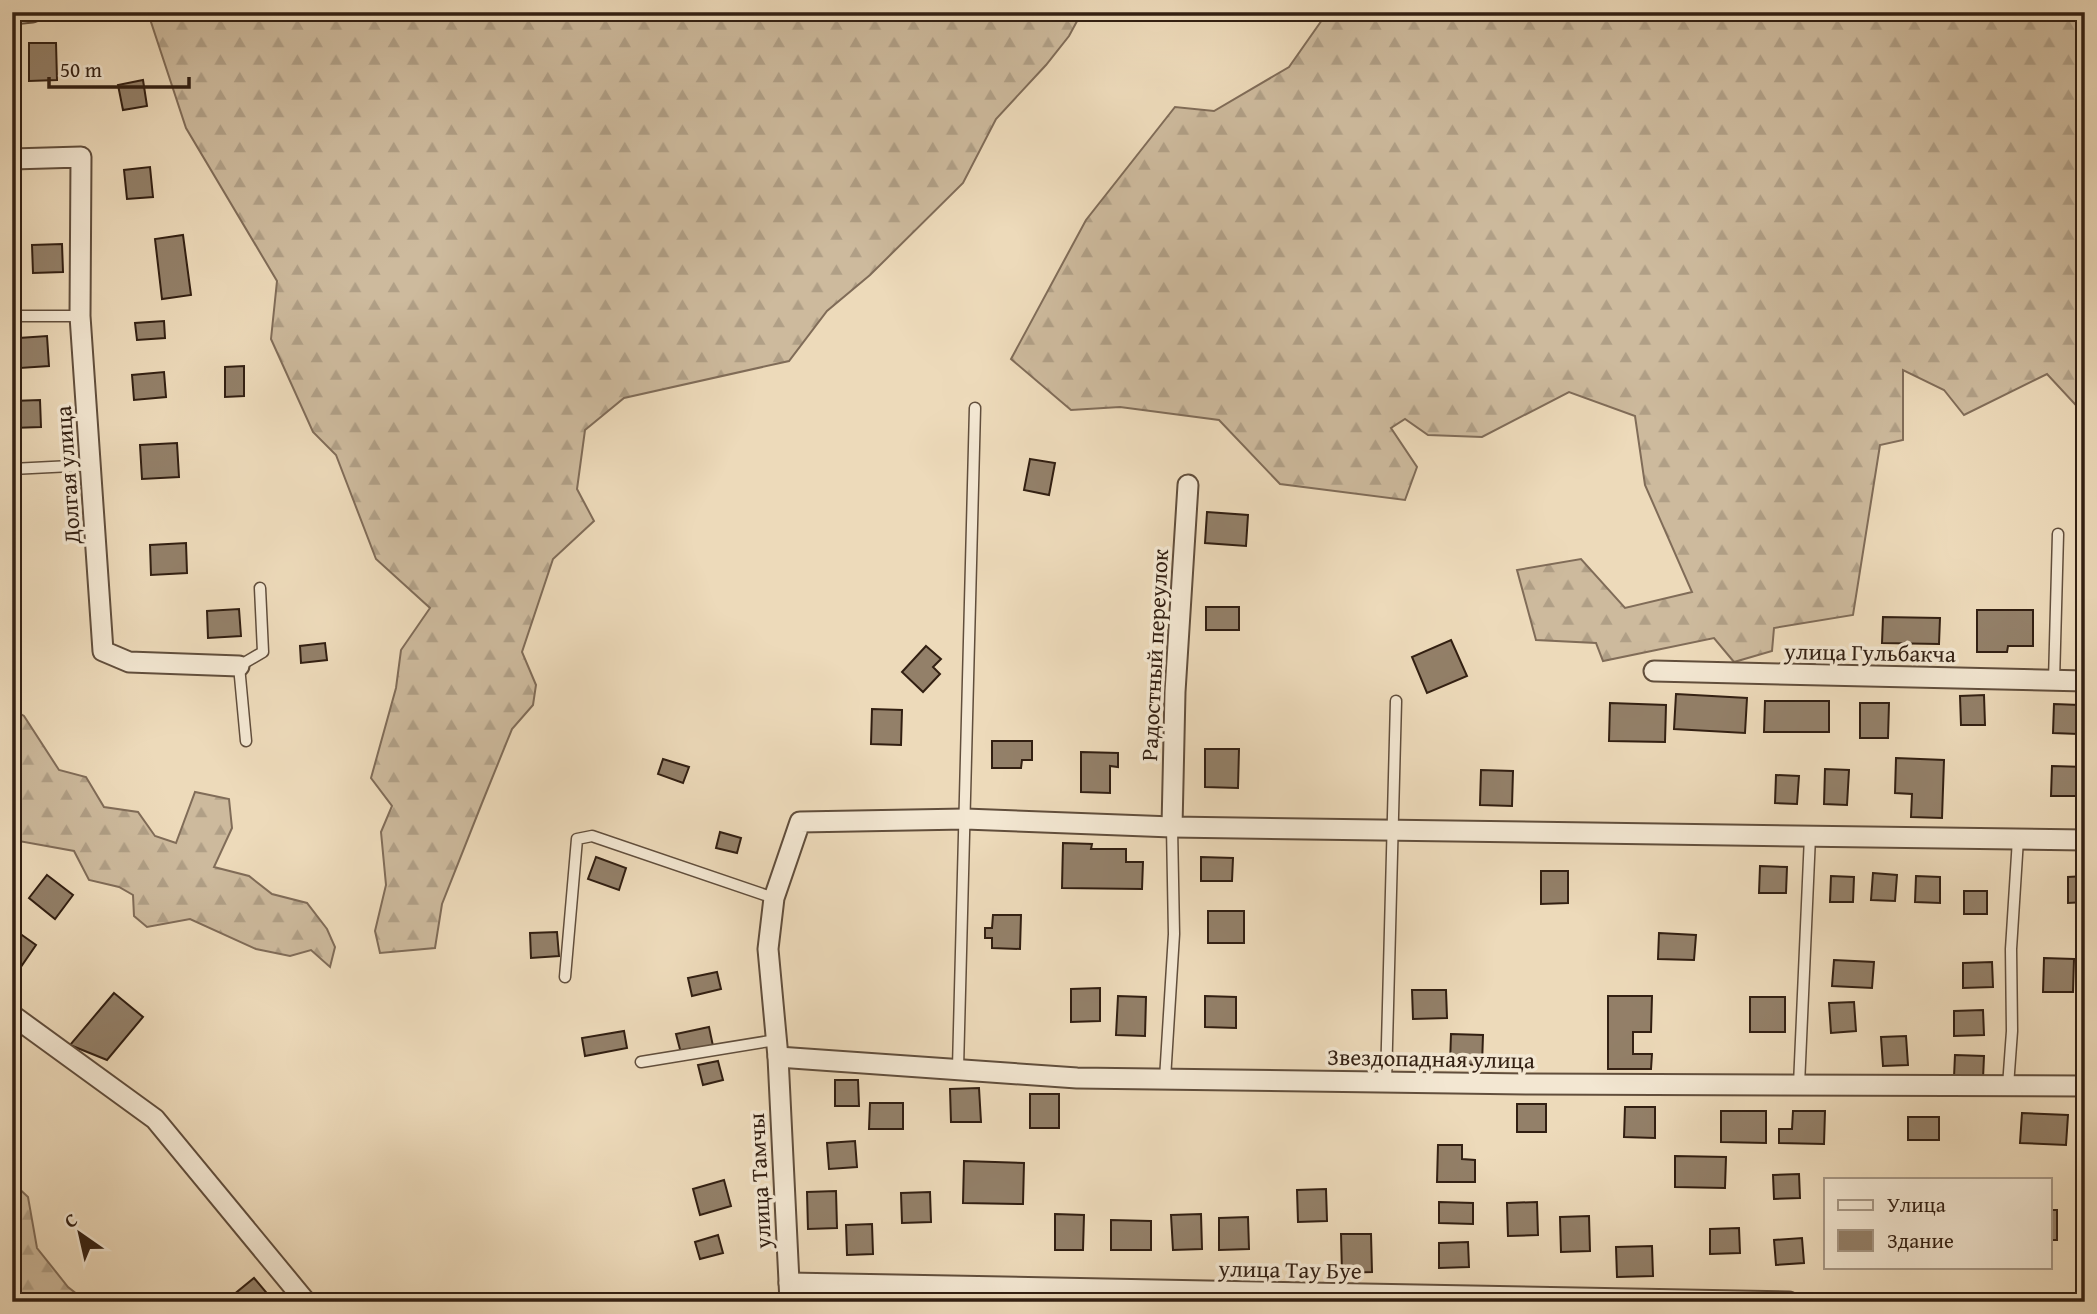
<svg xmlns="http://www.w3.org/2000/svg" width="2097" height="1314" font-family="'Gentium Book Plus',serif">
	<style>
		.forest { fill: url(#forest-firs); stroke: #806c58; stroke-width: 2 }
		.building { fill: #938069; stroke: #321f12; stroke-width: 2 }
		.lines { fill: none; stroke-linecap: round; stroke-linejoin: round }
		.service-casing { stroke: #614e3c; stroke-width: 13 }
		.minor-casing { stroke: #614e3c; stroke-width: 23 }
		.service { stroke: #f3e7d2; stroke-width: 10 }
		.minor { stroke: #f3e7d2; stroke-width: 19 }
		.labels { text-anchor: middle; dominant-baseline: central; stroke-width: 7; stroke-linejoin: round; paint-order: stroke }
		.street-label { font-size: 23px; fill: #321f12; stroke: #f3e7d2 }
	</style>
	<defs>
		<pattern id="forest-firs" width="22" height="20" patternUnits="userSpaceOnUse" patternTransform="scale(1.75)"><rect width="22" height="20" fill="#cdba9d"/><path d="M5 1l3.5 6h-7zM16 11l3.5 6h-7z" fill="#b09f86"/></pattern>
	</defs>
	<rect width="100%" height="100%" fill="#eddaba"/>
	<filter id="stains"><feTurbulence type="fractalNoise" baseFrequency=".00286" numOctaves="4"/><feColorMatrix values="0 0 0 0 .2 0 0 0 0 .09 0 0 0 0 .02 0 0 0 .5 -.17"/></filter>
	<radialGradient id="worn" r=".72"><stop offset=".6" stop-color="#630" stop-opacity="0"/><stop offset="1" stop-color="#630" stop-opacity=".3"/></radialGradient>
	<g class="forest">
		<polygon points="150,12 1082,12 1069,36 1046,65 996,119 963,183 870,275 827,311 789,361 624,398 585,430 577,489 594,521 553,559 522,652 536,685 533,705 512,729 482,803 442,904 435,948 380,953 375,931 386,885 381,832 392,806 371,778 396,688 401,650 430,608 376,559 336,455 313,432 271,339 277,281 186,128 151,22"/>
		<polygon points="1341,12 2085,12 2085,415 2047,374 1964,415 1944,390 1903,370 1903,440 1880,445 1853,615 1774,628 1772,651 1734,662 1714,638 1603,661 1596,643 1536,640 1517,570 1581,559 1625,608 1692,592 1645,485 1635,416 1569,392 1482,437 1428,435 1405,419 1391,428 1417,467 1405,500 1280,484 1219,420 1120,407 1071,410 1011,359 1086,220 1175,107 1214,111 1289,67 1322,20"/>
		<polygon points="12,709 24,716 59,770 86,777 104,807 138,812 155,836 176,843 195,792 229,799 232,828 214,867 249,876 272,894 307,903 327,929 335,947 330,967 311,950 290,956 256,949 190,919 147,927 134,916 133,895 119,887 89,880 74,851 13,840"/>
		<polygon points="12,1182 28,1197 37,1248 68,1287 87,1302 12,1302"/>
	</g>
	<g class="building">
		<polygon points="29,43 56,43 57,80 29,81"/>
		<polygon points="143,80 147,106 123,110 118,85"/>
		<polygon points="150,167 153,197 127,199 124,170"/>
		<polygon points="183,235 191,295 162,299 155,239"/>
		<polygon points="62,244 63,272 33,273 32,245"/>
		<polygon points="164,321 165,338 137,340 135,323"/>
		<polygon points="47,336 49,366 20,368 19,338"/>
		<polygon points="244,366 244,396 225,397 225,367"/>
		<polygon points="164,372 166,397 134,400 132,375"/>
		<polygon points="40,400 41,427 12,428 12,401"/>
		<polygon points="177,443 179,477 142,479 140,445"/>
		<polygon points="1030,459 1055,463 1049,495 1024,490"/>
		<rect x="2078" y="503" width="7" height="29"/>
		<polygon points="1207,512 1248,515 1246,546 1205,543"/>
		<polygon points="186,543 187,573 151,575 150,545"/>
		<rect x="1206" y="607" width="33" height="23"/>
		<polygon points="239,609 241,636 208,638 207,611"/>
		<polygon points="1977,610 2033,610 2033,646 2008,646 2007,652 1977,652"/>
		<polygon points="1883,617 1940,618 1939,644 1882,643"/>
		<polygon points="1451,640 1467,676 1427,693 1412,657"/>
		<polygon points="325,643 327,660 301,663 300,646"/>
		<polygon points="926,646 941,659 933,667 940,674 923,692 902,672"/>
		<polygon points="1676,694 1747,698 1745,733 1674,729"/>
		<polygon points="1984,695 1985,725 1961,725 1960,696"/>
		<polygon points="1765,701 1829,701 1829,732 1764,732"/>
		<polygon points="1610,703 1666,705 1665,742 1609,741"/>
		<polygon points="1860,703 1889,703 1888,738 1860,738"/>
		<polygon points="2054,704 2079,705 2078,734 2053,733"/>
		<polygon points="872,709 902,710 901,745 871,744"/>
		<polygon points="992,741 1032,741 1032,760 1022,760 1021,768 992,768"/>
		<polygon points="1205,749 1239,749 1238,788 1205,787"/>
		<polygon points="1081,752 1118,753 1118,767 1110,766 1110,793 1081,792"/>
		<polygon points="1896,758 1944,760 1942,818 1911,817 1912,794 1895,793"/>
		<polygon points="663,759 689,767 683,783 658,774"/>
		<polygon points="2052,766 2085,767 2085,796 2051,796"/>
		<polygon points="1825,769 1849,770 1847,805 1824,804"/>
		<polygon points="1481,770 1513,771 1512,806 1480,805"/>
		<polygon points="1776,775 1799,776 1797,804 1775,803"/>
		<polygon points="720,832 741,838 737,853 716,848"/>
		<polygon points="1063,843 1092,844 1091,849 1126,849 1126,862 1143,862 1142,889 1062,888"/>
		<polygon points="596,857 626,868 619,890 588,879"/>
		<polygon points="1201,857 1233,858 1232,881 1201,881"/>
		<polygon points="1760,866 1787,867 1786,893 1759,893"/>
		<polygon points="1541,871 1568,871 1568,903 1541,904"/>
		<polygon points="1873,873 1897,875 1895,901 1871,900"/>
		<polygon points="47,875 73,895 55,919 29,898"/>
		<polygon points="1831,876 1854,877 1853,902 1830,902"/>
		<polygon points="1916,876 1940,877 1940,903 1915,902"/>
		<polygon points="2085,876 2085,902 2068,903 2068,877"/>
		<rect x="1964" y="891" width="23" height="23"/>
		<rect x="1208" y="911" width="36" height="32"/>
		<polygon points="993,915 1021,915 1020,949 992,948 992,938 985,938 985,928 992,928"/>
		<polygon points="12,928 36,945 18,971 12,967"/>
		<polygon points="557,932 559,956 531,958 530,933"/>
		<polygon points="1659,933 1696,935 1694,960 1658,959"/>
		<polygon points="2044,958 2074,959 2073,992 2043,992"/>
		<polygon points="1834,960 1874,962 1872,988 1832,986"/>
		<polygon points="1992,962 1993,987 1963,988 1963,963"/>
		<polygon points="717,972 721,989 692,996 688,978"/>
		<polygon points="1100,988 1100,1021 1071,1022 1071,989"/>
		<polygon points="1412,990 1446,990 1447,1018 1413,1019"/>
		<polygon points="114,993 143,1017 107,1060 70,1045"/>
		<polygon points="1118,996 1146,997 1145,1036 1116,1035"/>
		<polygon points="1205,996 1236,997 1236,1028 1205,1027"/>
		<polygon points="1608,996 1652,996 1651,1032 1633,1032 1633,1054 1652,1054 1651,1069 1608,1069"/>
		<rect x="1750" y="997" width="35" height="35"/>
		<polygon points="1854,1002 1856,1031 1831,1033 1829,1003"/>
		<polygon points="1983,1010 1984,1035 1954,1036 1954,1011"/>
		<polygon points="709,1027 713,1046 681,1053 676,1034"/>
		<polygon points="624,1031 627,1048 585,1056 582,1038"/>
		<polygon points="1451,1034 1483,1035 1482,1065 1450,1064"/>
		<polygon points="1906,1036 1908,1065 1883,1066 1881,1037"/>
		<polygon points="1955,1055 1984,1056 1983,1079 1954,1077"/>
		<polygon points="718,1061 723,1080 703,1085 698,1065"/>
		<polygon points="835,1080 858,1080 859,1106 835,1106"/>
		<polygon points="979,1088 981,1122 951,1122 950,1089"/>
		<rect x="1030" y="1094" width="29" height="34"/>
		<polygon points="870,1103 903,1103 903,1129 869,1129"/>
		<rect x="1517" y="1104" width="29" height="28"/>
		<polygon points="1625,1107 1655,1107 1655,1138 1624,1137"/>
		<polygon points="1721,1111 1766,1111 1766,1143 1721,1142"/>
		<polygon points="1793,1111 1825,1111 1824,1144 1779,1143 1779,1129 1792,1129"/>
		<polygon points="2022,1113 2068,1115 2066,1145 2020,1143"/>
		<rect x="1908" y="1117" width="31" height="23"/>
		<polygon points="855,1141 857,1167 829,1169 827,1143"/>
		<polygon points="1438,1145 1462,1145 1462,1159 1475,1160 1475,1182 1437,1182"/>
		<polygon points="1675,1156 1726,1157 1725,1188 1675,1187"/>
		<polygon points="964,1161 1024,1163 1023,1204 963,1203"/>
		<polygon points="1799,1174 1800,1198 1774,1199 1773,1175"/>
		<polygon points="724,1180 731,1206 700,1215 693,1189"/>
		<polygon points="1326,1189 1327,1221 1298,1222 1297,1190"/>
		<polygon points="836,1191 837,1228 808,1229 807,1192"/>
		<polygon points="930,1192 931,1222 902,1223 901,1193"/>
		<polygon points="1439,1202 1473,1203 1473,1224 1439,1223"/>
		<polygon points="1537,1202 1538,1235 1508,1236 1507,1203"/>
		<rect x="2050" y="1210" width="7" height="30"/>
		<polygon points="1055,1214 1084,1215 1083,1250 1055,1250"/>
		<polygon points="1201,1214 1202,1249 1173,1250 1171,1215"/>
		<polygon points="1589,1216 1590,1251 1561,1252 1560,1217"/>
		<polygon points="1248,1217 1249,1249 1219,1250 1219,1218"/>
		<polygon points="1111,1220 1151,1221 1151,1250 1111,1250"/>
		<polygon points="872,1224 873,1254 847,1255 846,1225"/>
		<polygon points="1739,1228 1740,1253 1710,1254 1710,1229"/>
		<polygon points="1341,1234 1371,1234 1372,1272 1342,1273"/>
		<polygon points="718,1235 723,1253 700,1259 695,1242"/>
		<polygon points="1802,1238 1804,1263 1776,1265 1774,1240"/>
		<polygon points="1468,1242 1469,1267 1439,1268 1439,1243"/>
		<polygon points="1652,1246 1653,1276 1617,1277 1616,1247"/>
		<polygon points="254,1278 271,1298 266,1302 237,1302 232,1296"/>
	</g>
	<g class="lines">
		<defs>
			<g id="service">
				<polyline points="12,316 80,316"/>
				<polyline points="12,469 91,465"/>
				<polyline points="2054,681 2058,534"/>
				<polyline points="246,741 239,666 263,652 260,588"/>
				<polyline points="565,977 577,839 592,836 774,898"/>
				<polyline points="641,1062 776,1040"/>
				<polyline points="958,1068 975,408"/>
				<polyline points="1165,1079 1174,934 1172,827"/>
				<polyline points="1386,1082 1396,701"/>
				<polyline points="1799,1085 1810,836"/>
				<polyline points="2008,1086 2012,1031 2011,949 2018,839"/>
			</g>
			<g id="minor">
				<polyline points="12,14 32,12"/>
				<polyline points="12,159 81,157 80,316 103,651 129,662 239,666"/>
				<polyline points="1654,671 2085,681"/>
				<polyline points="1172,827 1175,692 1188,485"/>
				<polyline points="12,1015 155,1119 306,1302"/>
				<polyline points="778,1057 1077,1078 1530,1084 2085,1086"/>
				<polyline points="789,1283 1789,1302"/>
				<polyline points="790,1302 778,1057 768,949 774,898 800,822 965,819 1172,827 2085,840"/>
			</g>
		</defs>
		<use href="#service" class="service-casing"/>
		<use href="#minor" class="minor-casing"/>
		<use href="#service" class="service"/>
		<use href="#minor" class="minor"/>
	</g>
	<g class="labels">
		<g class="street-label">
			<text transform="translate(67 475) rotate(-94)">Долгая улица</text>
			<text transform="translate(1870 652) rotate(1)">улица Гульбакча</text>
			<text transform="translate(1154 655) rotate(-87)">Радостный переулок</text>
			<text transform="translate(1431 1058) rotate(1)">Звездопадная улица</text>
			<text transform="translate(759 1181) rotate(-93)">улица Тамчы</text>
			<text transform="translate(1290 1269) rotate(1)">улица Тау Буе</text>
		</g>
	</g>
	<rect width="2097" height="1314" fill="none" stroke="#eddaba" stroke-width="42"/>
	<rect x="14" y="14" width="2069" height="1286" fill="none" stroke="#321f12" stroke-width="3.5"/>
	<rect x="21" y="21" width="2055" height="1272" fill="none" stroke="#321f12" stroke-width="2"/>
	<rect x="1824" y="1178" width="228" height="91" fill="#f3e7d2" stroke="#a69785" stroke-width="2"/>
	<rect x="1838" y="1200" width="35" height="10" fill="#f3e7d2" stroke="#a69785" stroke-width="2"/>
	<text x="1887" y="1212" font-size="21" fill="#321f12">Улица</text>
	<rect x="1838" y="1230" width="35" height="21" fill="#938069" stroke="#a69785" stroke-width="2"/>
	<text x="1887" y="1248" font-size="21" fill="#321f12">Здание</text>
	<g transform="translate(80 1234) rotate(326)" stroke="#f3e7d2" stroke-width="5" paint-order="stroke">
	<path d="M0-5L12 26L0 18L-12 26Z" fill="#321f12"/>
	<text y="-10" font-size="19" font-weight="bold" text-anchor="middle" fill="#321f12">С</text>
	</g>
	<path d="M49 77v10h140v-10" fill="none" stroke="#321f12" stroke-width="3.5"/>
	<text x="60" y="77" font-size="21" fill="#321f12" stroke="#f3e7d2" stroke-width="5" paint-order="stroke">50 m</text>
	<rect width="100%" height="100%" filter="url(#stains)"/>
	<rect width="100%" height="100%" fill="url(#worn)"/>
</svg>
